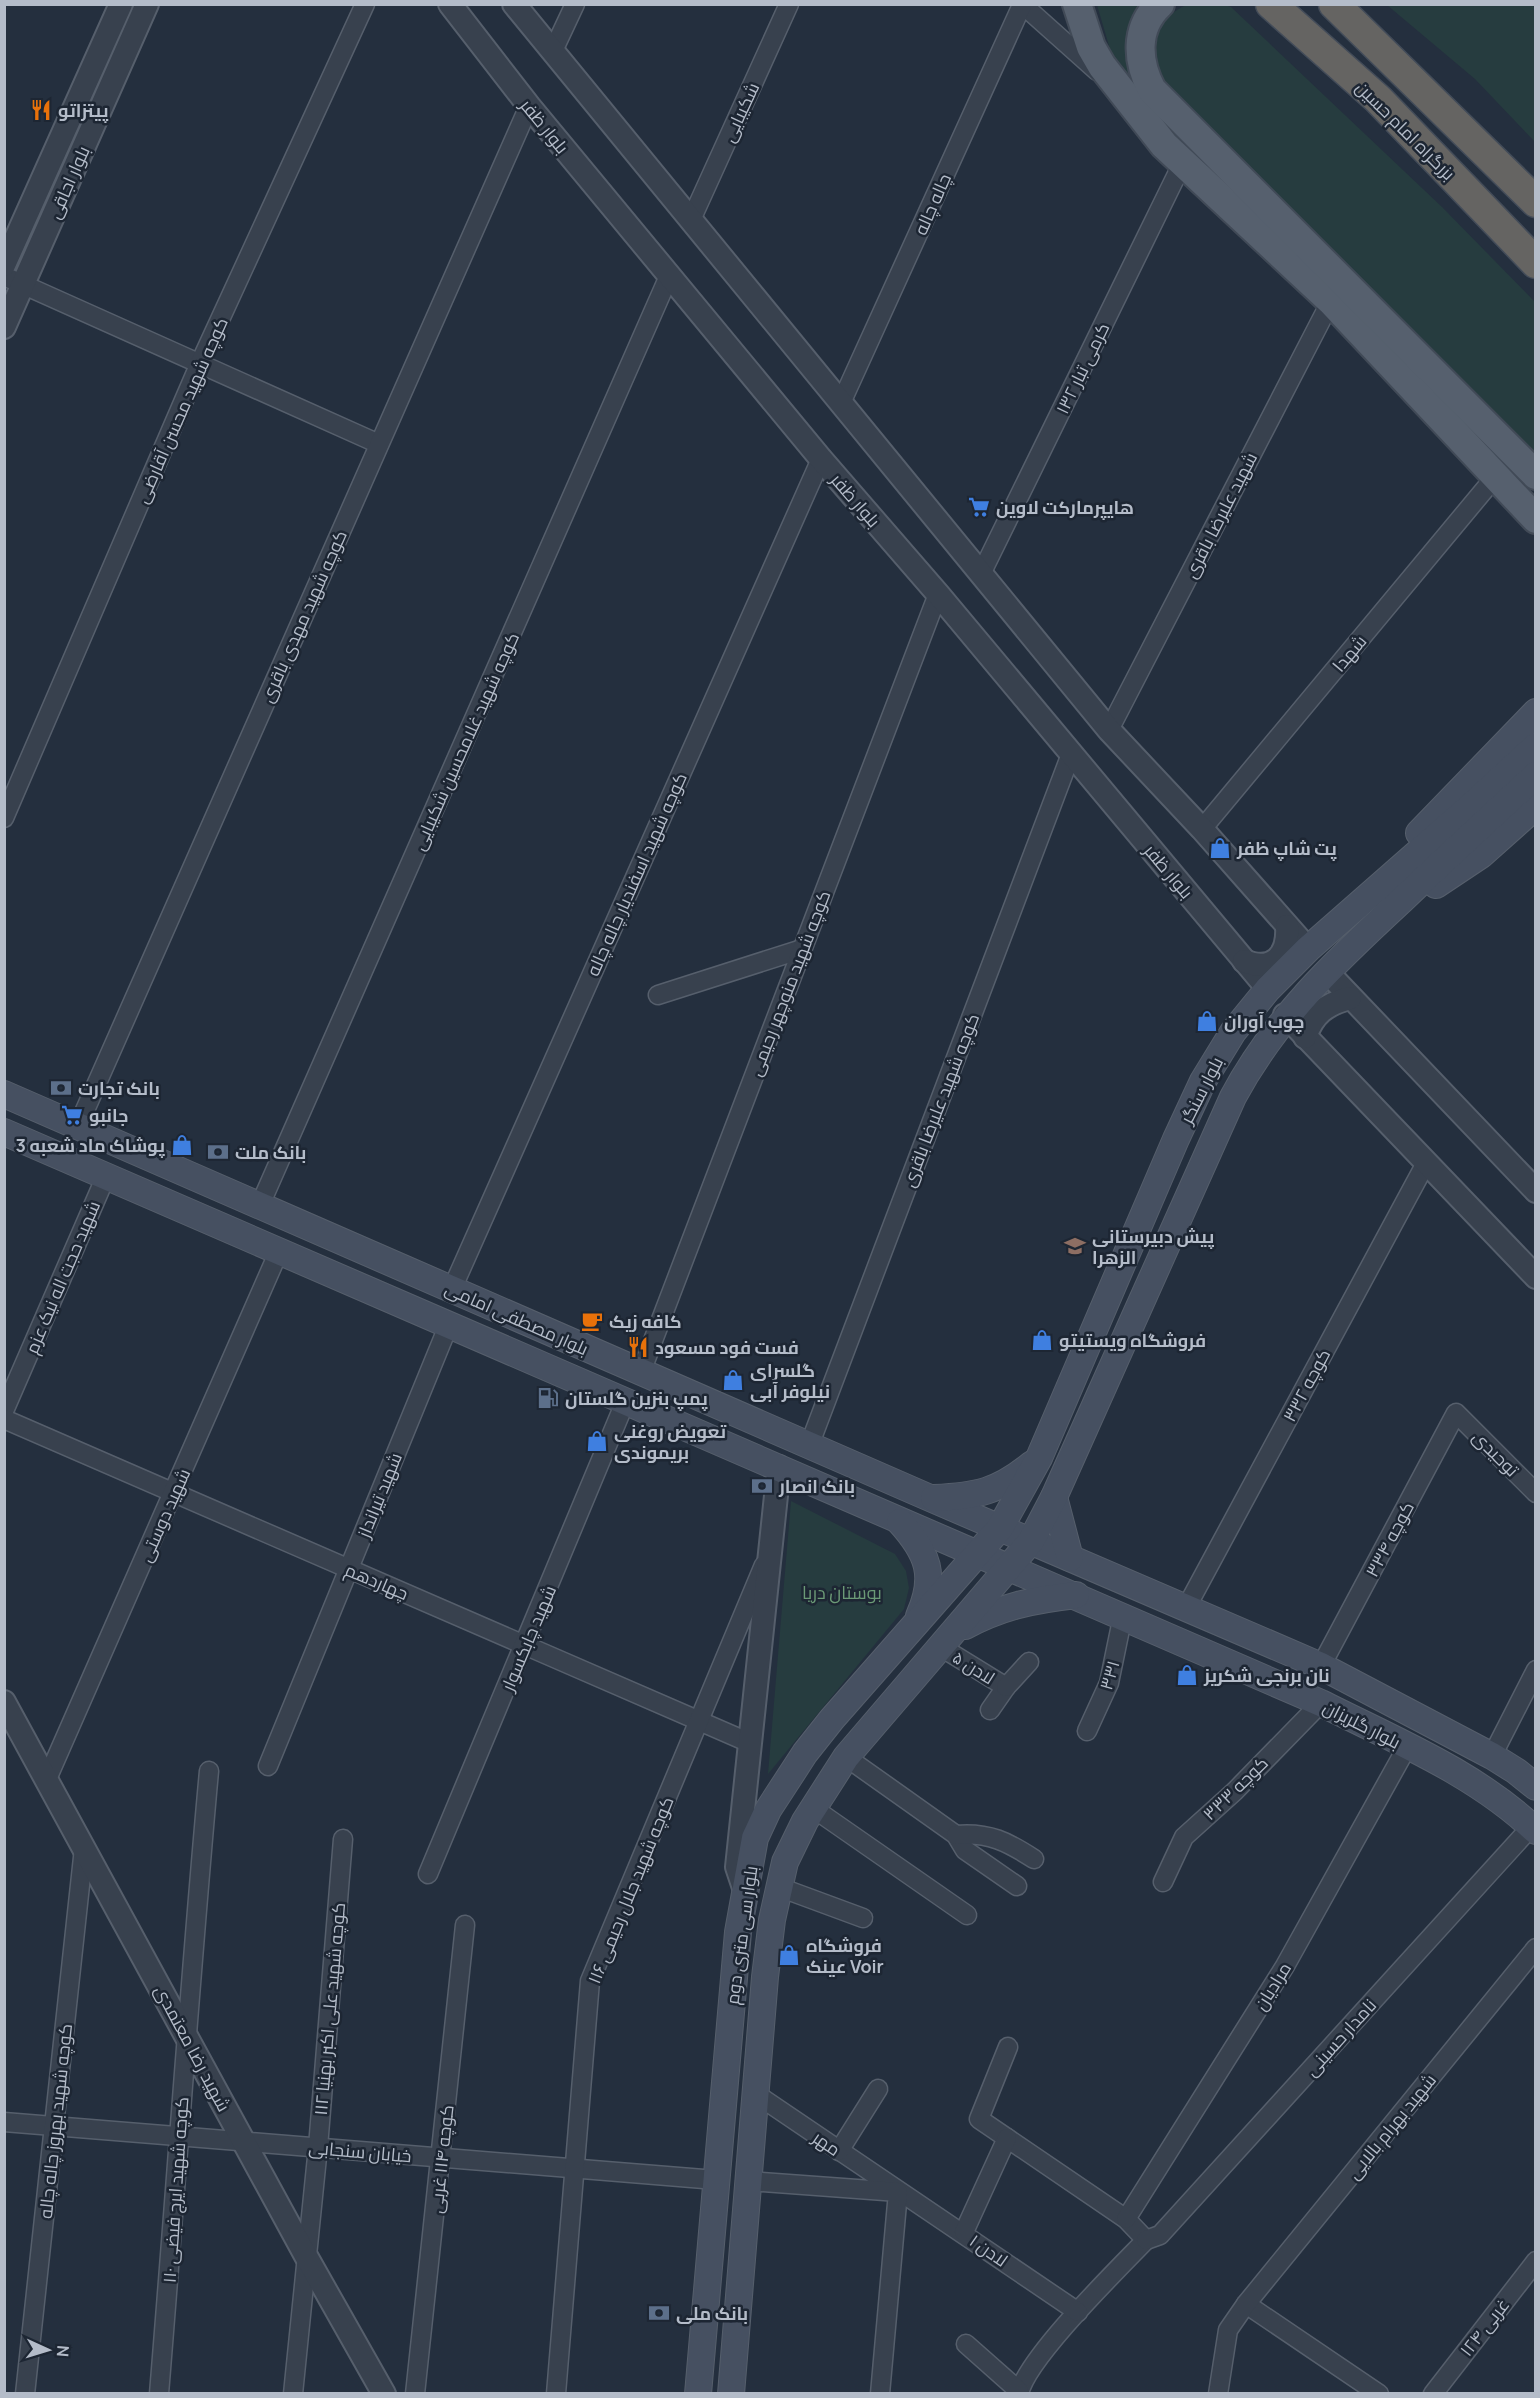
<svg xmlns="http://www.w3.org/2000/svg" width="1540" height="2398" font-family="Manrope,Cairo,sans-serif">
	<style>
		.green { fill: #263c3f }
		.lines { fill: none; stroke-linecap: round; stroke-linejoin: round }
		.minor-casing { stroke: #565f6c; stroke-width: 21 }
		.tertiary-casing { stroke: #565f6c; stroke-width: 26 }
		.secondary-casing { stroke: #565f6c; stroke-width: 28 }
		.primary-casing { stroke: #414a57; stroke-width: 32 }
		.trunk-casing { stroke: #434c59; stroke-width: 33 }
		.minor { stroke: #38414e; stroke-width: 18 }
		.tertiary { stroke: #38414e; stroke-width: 22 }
		.secondary { stroke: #465061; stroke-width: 26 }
		.primary { stroke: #56606e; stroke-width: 28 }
		.trunk { stroke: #656462; stroke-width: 30 }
		.labels { text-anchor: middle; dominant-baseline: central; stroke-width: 5; stroke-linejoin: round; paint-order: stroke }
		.poi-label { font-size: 18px; font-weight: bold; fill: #b4bcc9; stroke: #1d2633; text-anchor: start }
		.street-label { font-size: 18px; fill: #b4bcc9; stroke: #1d2633 }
		.park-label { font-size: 18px; fill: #6b9a76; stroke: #1d2633 }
	</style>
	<rect width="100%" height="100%" fill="#242f3e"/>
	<g class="green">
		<polygon points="1097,5 1146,5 1133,21 1128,72 1136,92 1112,56"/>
		<path d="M1186,5H1225L1231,7L1442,207L1535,302V457L1159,79C1154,46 1151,22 1186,5Z"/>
		<polygon points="1387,5 1535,5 1535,142 1475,79"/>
		<polygon points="791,1501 895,1554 906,1571 909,1588 904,1609 768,1774"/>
	</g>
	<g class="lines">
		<defs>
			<g id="minor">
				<polyline points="1022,4 1097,71"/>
				<polyline points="553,51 575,4"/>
				<polyline points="691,220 789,4"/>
				<polyline points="4,276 379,444"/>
				<polyline points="841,403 1022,5"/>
				<polyline points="981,574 1183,162"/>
				<polyline points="1109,730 1331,301"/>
				<polyline points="4,818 200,363 365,4"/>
				<polyline points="1202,829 1495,477"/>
				<polyline points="658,995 802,949"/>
				<polyline points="78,1126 529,106"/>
				<polyline points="260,1205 669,276"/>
				<polyline points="452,1289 821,459"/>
				<polyline points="641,1372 938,594"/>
				<polyline points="4,1411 106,1176"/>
				<polyline points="4,1419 750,1743"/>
				<polyline points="809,1446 1071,754"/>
				<polyline points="1186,1608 1426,1163"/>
				<polyline points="941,1647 1006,1687 990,1710"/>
				<polyline points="1321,1666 1456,1413 1536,1493"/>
				<polyline points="1006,1687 1029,1662"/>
				<polyline points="1087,1731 1109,1683 1123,1615"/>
				<polyline points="1492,1756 1536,1670"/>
				<polyline points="846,1757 956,1835 965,1850 1017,1886"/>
				<polyline points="268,1766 449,1324"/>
				<polyline points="47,1779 279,1251"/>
				<polyline points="813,1808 967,1915"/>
				<path d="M956,1835C989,1832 1008,1842 1034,1859"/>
				<polyline points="428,1874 626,1400"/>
				<polyline points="1163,1882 1184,1837 1235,1791 1321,1703"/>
				<polyline points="779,1887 863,1918"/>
				<path d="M1008,2047L979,2119L1126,2219L1146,2240C1118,2269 1026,2359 1019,2394"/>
				<polyline points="756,2094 1078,2312"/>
				<polyline points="4,2122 716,2180"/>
				<polyline points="839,2151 878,2089"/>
				<polyline points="749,2181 898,2192 880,2394"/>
				<polyline points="1126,2219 1285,1966 1407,1747"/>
				<polyline points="964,2232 1007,2138"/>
				<polyline points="1146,2240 1160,2235 1531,1827"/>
				<polyline points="1246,2304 1379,2394"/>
				<polyline points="966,2344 1019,2391"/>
				<polyline points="25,2394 84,1848"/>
				<path d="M159,2394C176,2186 190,1978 209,1771"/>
				<polyline points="293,2394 318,2147 343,1839"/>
				<polyline points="415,2394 465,1925"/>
				<polyline points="556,2394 590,1981 764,1565"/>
				<polyline points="1218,2394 1228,2330 1246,2304 1536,1948"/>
				<polyline points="1433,2394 1536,2261"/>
			</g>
			<g id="tertiary">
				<polyline points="450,4 529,106 821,459 938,594 1268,989"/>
				<polyline points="514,4 1109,730 1202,829 1308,949"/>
				<polyline points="4,265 121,4"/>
				<polyline points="4,327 147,4"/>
				<path d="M1244,961C1273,973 1289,955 1287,926"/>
				<polyline points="1328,973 1536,1191"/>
				<polyline points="1285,1015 1536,1277"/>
				<path d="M1305,1037C1313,1014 1326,1004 1350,998"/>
				<polyline points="4,1702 306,2256 384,2394"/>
				<polyline points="744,1888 737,1867 779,1467"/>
			</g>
			<g id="secondary">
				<polyline points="1419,833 1536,712"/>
				<polyline points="1436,885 1481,855 1536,806"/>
				<polyline points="4,1094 930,1498 1321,1666 1492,1756 1516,1771 1536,1787"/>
				<path d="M4,1132L1321,1703C1394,1740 1476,1773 1536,1831"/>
				<polyline points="1054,1497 1070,1558"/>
				<path d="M934,1498C977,1496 998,1492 1032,1464"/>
				<path d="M900,1522C928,1553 937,1576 919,1616"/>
				<path d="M965,1626C1003,1606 1033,1600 1076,1595"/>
				<polyline points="698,2394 738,1932 755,1838 768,1810 805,1753 832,1719 1000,1528 1039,1458 1176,1139 1203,1081 1233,1032 1268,989 1308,949 1471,806 1536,746"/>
				<path d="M731,2394L765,1977L772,1920L785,1862L805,1821L846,1757L1031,1541L1054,1497L1233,1097C1275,1018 1337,960 1402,900C1446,858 1491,817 1536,775"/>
			</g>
			<g id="primary">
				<polyline points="1077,4 1091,47 1102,66 1164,145 1331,301 1536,519"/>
				<path d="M1160,4C1134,28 1137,62 1152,90L1536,475"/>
			</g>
			<g id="trunk">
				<polyline points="1271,4 1378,99 1536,263"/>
				<polyline points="1334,4 1536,202"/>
			</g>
		</defs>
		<use href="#minor" class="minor-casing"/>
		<use href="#tertiary" class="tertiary-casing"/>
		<use href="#secondary" class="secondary-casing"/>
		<use href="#primary" class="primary-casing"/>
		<use href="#trunk" class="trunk-casing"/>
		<use href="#minor" class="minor"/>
		<use href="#tertiary" class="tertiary"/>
		<use href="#secondary" class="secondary"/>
		<use href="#primary" class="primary"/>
		<use href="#trunk" class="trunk"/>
	</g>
	<defs>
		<symbol id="restaurant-bare" viewBox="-9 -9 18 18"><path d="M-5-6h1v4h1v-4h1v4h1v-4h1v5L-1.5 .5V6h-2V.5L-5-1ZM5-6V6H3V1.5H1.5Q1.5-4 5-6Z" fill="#e8710a" stroke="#1d2633" stroke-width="2.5" paint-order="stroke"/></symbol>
		<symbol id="supermarket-bare" viewBox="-9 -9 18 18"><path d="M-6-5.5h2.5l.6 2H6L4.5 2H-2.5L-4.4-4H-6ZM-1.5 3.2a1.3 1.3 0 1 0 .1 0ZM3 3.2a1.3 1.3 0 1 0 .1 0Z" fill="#3f7fe0" stroke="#1d2633" stroke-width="2.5" paint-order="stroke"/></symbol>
		<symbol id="shop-bare" viewBox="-9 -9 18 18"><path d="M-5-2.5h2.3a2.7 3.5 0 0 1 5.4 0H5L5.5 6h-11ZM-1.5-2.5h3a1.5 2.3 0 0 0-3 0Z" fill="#3f7fe0" stroke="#1d2633" stroke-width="2.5" paint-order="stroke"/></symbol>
		<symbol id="bank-bare" viewBox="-9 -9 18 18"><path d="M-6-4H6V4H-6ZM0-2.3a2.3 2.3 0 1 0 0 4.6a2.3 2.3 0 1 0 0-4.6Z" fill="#5c6f8a" stroke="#1d2633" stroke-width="2.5" paint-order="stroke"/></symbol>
		<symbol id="school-bare" viewBox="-9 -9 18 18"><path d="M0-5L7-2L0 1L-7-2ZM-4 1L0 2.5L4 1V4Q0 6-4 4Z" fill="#8d6e63" stroke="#1d2633" stroke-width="2.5" paint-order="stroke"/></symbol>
		<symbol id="cafe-bare" viewBox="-9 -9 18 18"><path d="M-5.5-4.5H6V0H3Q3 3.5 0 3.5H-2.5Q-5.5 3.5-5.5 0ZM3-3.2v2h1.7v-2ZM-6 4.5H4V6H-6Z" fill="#e8710a" stroke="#1d2633" stroke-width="2.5" paint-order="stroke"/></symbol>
		<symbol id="fuel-bare" viewBox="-9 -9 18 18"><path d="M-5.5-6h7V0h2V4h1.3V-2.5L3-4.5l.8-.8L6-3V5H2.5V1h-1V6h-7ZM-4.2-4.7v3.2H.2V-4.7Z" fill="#5c6f8a" stroke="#1d2633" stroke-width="2.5" paint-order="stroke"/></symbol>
	</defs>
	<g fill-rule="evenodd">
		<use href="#restaurant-bare" x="26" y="95" width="30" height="30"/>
		<use href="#supermarket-bare" x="964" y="492" width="30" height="30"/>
		<use href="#shop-bare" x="1205" y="833" width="30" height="30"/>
		<use href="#shop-bare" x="1192" y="1006" width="30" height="30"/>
		<use href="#bank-bare" x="46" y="1073" width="30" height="30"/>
		<use href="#supermarket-bare" x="57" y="1100" width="30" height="30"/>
		<use href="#shop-bare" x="167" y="1130" width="30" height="30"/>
		<use href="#bank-bare" x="203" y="1137" width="30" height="30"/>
		<use href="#school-bare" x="1060" y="1231" width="30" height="30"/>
		<use href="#cafe-bare" x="577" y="1306" width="30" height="30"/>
		<use href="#shop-bare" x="1027" y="1325" width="30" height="30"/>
		<use href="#restaurant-bare" x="623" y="1332" width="30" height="30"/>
		<use href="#shop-bare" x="718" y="1365" width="30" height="30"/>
		<use href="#fuel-bare" x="533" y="1383" width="30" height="30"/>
		<use href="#shop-bare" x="582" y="1426" width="30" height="30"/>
		<use href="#bank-bare" x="747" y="1471" width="30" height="30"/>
		<use href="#shop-bare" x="1172" y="1660" width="30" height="30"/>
		<use href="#shop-bare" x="774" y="1940" width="30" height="30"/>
		<use href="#bank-bare" x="644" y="2298" width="30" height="30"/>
	</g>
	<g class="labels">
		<g class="poi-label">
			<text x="58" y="110">پیتزاتو</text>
			<text x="996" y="507">هایپرمارکت لاوین</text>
			<text x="1237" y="848">پت شاپ ظفر</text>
			<text x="1224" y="1021">چوب آوران</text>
			<text x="78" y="1088">بانک تجارت</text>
			<text x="89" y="1115">جانبو</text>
			<text x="165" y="1145" text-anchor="end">پوشاک ماد شعبه 3</text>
			<text x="235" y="1152">بانک ملت</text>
			<text x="1092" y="1236">پیش دبیرستانی<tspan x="1092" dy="21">الزهرا</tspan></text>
			<text x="609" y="1321">کافه زیک</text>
			<text x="1059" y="1340">فروشگاه ویستیتو</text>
			<text x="655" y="1347">فست فود مسعود</text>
			<text x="750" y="1370">گلسرای<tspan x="750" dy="21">نیلوفر آبی</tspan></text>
			<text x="565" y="1398">پمپ بنزین گلستان</text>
			<text x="614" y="1431">تعویض روغنی<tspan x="614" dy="21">بریموندی</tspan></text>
			<text x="779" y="1486">بانک انصار</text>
			<text x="1204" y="1675">نان برنجی شکریز</text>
			<text x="806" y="1945">فروشگاه<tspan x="806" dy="21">عینک Voir</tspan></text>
			<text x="676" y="2313">بانک ملی</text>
		</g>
		<g class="street-label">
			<text transform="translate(740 112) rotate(-65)">شکیبایی</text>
			<text transform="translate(545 126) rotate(51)">بلوار ظفر</text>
			<text transform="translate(1406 130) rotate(45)">بزرگراه امام حسین</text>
			<text transform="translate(68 182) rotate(-66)">بلوار اجاقی</text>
			<text transform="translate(932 204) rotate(-66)">چاله چاله</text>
			<text transform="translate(1082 368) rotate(-64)">کرمی تبار ۱۳۲</text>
			<text transform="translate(181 410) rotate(-66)">کوچه شهید محسن آقارضی</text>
			<text transform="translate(856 500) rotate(49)">بلوار ظفر</text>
			<text transform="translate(1220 515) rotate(-63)">شهید علیرضا باقری</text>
			<text transform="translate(303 616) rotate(-66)">کوچه شهید مهدی باقری</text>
			<text transform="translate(1349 653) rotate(-50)">شهدا</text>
			<text transform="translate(465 741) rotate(-66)">کوچه شهید غلامحسین شکیبایی</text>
			<text transform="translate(1169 871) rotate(50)">بلوار ظفر</text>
			<text transform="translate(636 874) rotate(-66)">کوچه شهید اسفندیار چاله چاله</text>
			<text transform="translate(789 983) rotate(-69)">کوچه شهید منوچهر رحیمی</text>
			<text transform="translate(1201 1090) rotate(-63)">بلوار سنگر</text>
			<text transform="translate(940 1100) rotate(-69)">کوچه شهید علیرضا باقری</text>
			<text transform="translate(62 1277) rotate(-67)">شهید حجت اله نیک عزم</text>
			<text transform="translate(517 1318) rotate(24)">بلوار مصطفی امامی</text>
			<text transform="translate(1306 1385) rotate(-62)">کوچه ۳۳۲</text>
			<text transform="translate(1496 1453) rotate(45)">توحیدی</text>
			<text transform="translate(379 1495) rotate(-68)">شهید تیرانداز</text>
			<text transform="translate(164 1515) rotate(-66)">شهید دوستی</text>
			<text transform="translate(1389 1539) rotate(-62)">کوچه ۳۳۴</text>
			<text transform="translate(377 1581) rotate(23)">چهاردهم</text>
			<text transform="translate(528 1638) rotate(-67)">شهید چابکسوار</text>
			<text transform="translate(974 1667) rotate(32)">لادن ۵</text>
			<text transform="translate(1109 1675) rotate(-74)">۳۳۱</text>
			<text transform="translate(1362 1724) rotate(27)">بلوار گلریزان</text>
			<text transform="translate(1235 1788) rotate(-44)">کوچه ۳۳۳</text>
			<text transform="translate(630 1890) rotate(-68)">کوچه شهید جلال رحیمی ۱۱۶</text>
			<text transform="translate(741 1935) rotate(-82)">بلوار سی متری دوم</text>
			<text transform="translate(1272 1986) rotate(-58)">مرادیان</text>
			<text transform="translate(329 2009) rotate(-85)">کوچه شهید علی اکبر بهنیا ۱۱۲</text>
			<text transform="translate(1340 2037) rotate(-48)">نامدار حسینی</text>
			<text transform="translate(193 2048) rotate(62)">شهید رضا معتمدی</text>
			<text transform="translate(55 2121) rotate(-84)">کوچه شهید بهروز چاله چاله</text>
			<text transform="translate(1391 2126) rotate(-51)">شهید بهرام بالایی</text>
			<text transform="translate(827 2143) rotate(35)">مهر</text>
			<text transform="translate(360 2151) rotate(5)">خیابان سنجابی</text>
			<text transform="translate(441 2159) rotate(-84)">کوچه ۱۱۴ غربی</text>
			<text transform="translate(175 2190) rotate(-86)">کوچه شهید ایرج فیضی ۱۱۰</text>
			<text transform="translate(989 2250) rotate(35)">لادن ۱</text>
			<text transform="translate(1484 2327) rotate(-52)">۱۲۴ غربی</text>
		</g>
		<g class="park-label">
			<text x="842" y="1592">بوستان دریا</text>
		</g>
	</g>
	<rect width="1540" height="2398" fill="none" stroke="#b4bcc9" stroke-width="12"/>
	<g transform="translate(48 2350) rotate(94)" stroke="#1d2633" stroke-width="4.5" paint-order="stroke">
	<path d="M0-4.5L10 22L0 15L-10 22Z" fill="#b4bcc9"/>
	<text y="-9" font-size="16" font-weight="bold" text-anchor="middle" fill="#b4bcc9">N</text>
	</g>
</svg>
